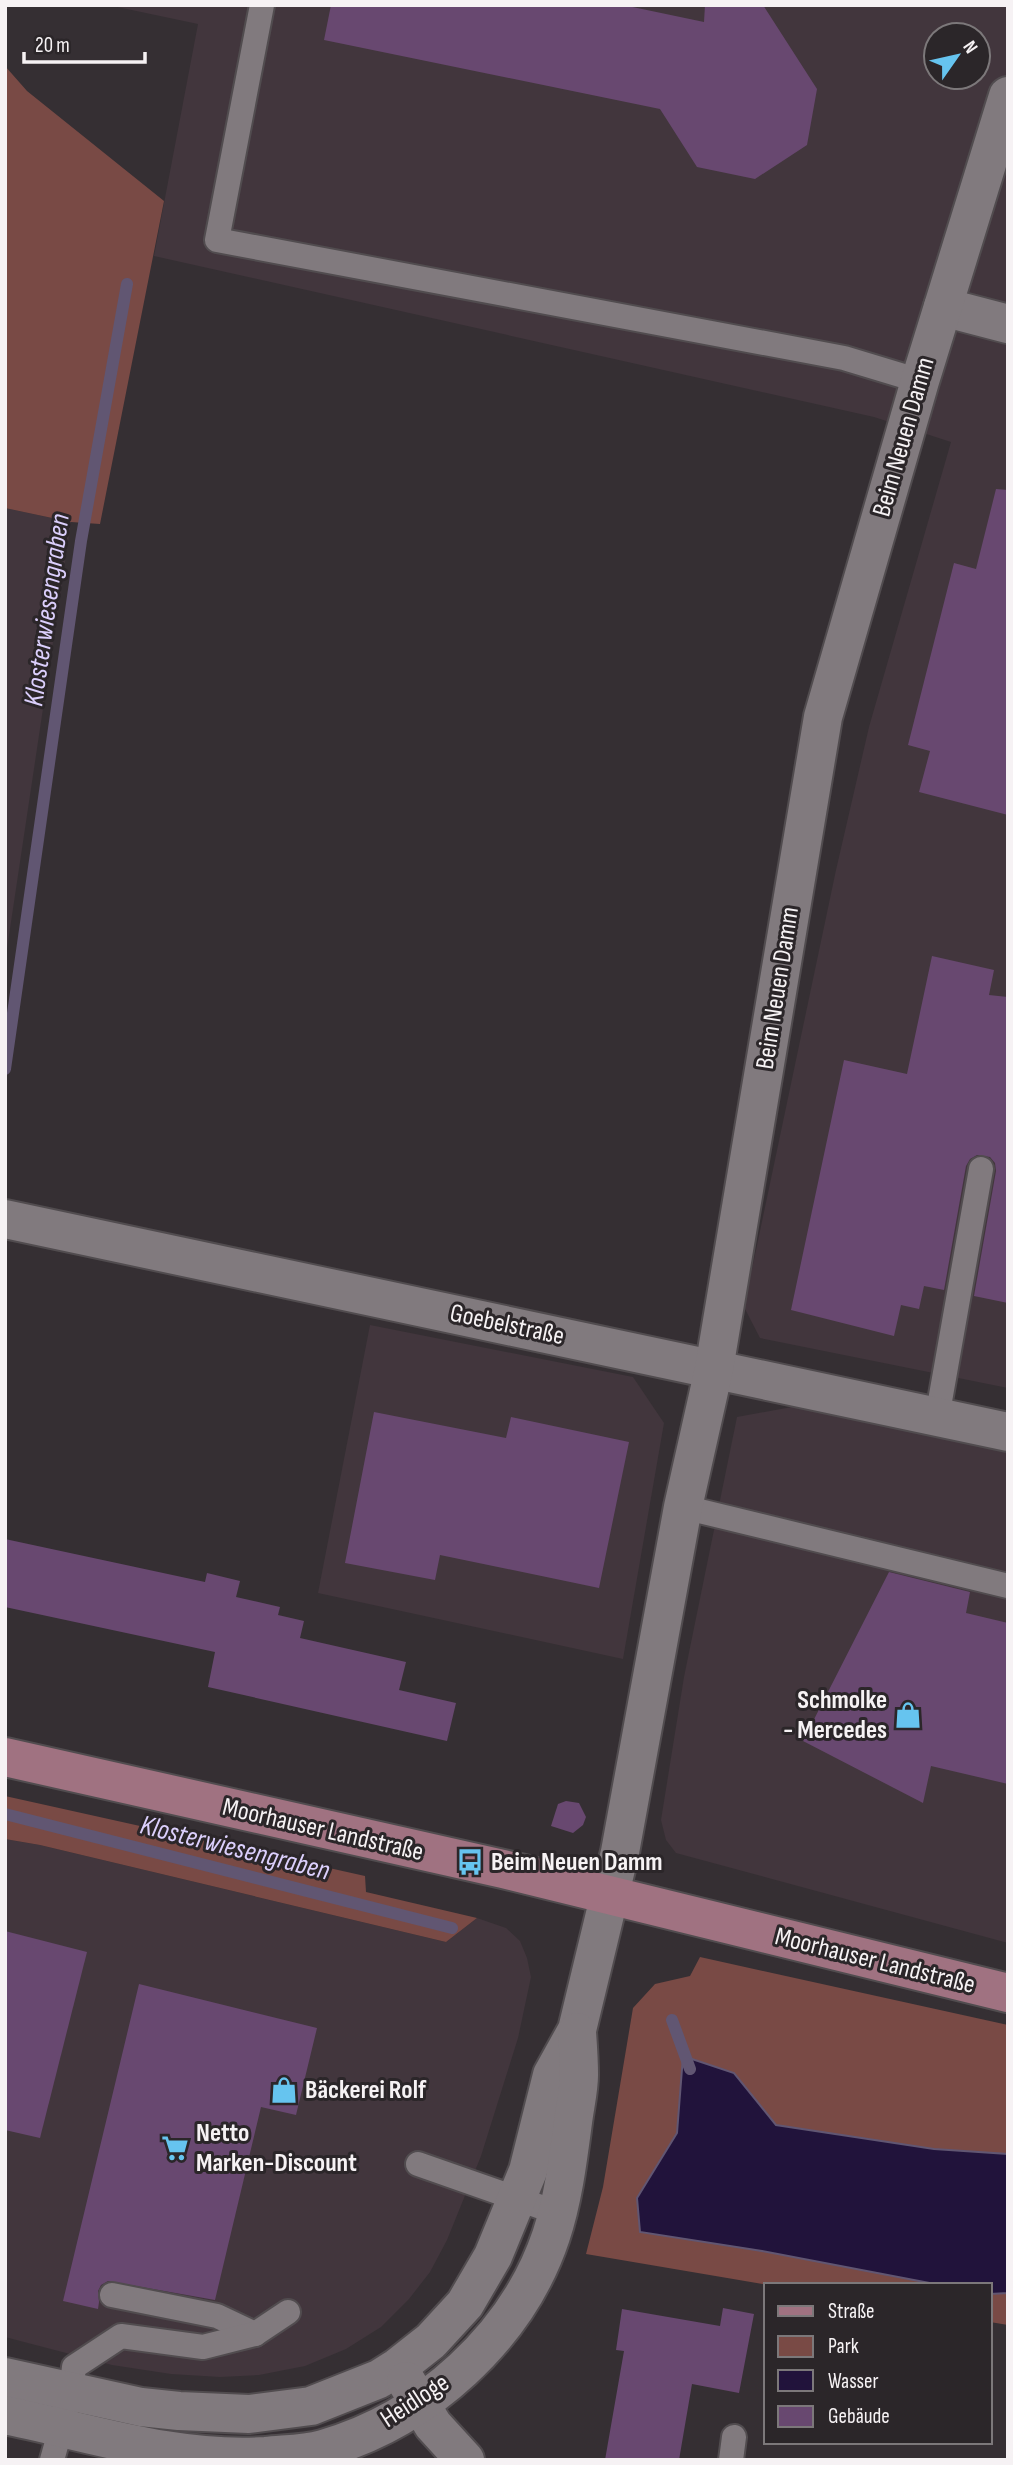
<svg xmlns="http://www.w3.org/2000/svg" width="1013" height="2465" font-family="'Sofia Sans Condensed',sans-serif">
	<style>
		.built { fill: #42363d; fill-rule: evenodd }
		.green { fill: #794a45 }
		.water { fill: #21133b; stroke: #615672; stroke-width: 2 }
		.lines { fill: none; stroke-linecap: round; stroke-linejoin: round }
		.stream { stroke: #615672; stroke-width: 12 }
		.building { fill: #684870 }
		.lane-casing { stroke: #514c4f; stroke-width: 28 }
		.street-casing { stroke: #514c4f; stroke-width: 42 }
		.secondary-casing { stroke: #514c4f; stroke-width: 42 }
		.lane { stroke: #817a7e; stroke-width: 24 }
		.street { stroke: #817a7e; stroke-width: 38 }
		.secondary { stroke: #a07281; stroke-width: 38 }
		.labels { text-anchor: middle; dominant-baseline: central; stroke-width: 6; stroke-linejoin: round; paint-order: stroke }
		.street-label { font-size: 26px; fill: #f6f2f4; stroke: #2b2629 }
		.poi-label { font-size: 26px; font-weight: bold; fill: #f6f2f4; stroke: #2b2629; text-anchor: start }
		.water-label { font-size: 28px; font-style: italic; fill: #dbcffc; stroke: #2b2629 }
	</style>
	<rect width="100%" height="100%" fill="#352f33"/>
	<g class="built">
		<path d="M108,5H1008V1388L760,1338L744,1307L836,870L869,727L951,442L874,417L154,256L198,24ZM936,35H978V77H936Z"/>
		<polygon points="5,508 71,522 5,962"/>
		<polygon points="370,1325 633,1377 664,1423 623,1659 318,1593"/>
		<polygon points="797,1406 1008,1452 1008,1943 676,1853 666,1840 661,1820 684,1677 737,1417"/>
		<polygon points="5,1839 40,1845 446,1942 477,1918 506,1928 520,1941 527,1958 531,1977 518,2038 481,2156 447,2240 430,2272 409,2299 381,2327 346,2349 305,2366 259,2375 220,2377 171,2374 112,2365 5,2337"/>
	</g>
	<g class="green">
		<polygon points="5,66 27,91 164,201 100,524 71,522 5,508"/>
		<polygon points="5,1796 365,1876 366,1892 477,1918 446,1942 40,1845 5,1839"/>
		<polygon points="700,1957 1008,2025 1008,2154 934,2149 776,2125 734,2073 684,2056 677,2133 637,2198 640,2232 762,2251 940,2285 768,2285 586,2254 603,2187 633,2008 655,1984 690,1976"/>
		<polygon points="1008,2293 1008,2325 990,2322 990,2294"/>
	</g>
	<polygon class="water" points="683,2056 734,2073 776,2125 934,2149 1008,2154 1008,2293 990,2294 990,2285 940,2285 762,2251 640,2232 637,2198 677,2133"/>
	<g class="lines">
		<g class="stream">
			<polyline points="5,1069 81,541 127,284"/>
			<polyline points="5,1814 452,1928"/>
			<polyline points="672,2020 690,2069"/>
		</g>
	</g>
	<g class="building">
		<polygon points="331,5 623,5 704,22 705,5 763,5 817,89 807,145 755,179 697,167 660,109 324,40"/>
		<polygon points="996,489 1008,490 1008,815 919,792 930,751 908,745 954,563 976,569"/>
		<polygon points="932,956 994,970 989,995 1008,997 1008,1303 974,1296 996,1171 995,1163 990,1157 977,1155 970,1159 966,1166 944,1290 924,1286 919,1309 901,1305 894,1336 791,1310 844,1060 907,1074"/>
		<polygon points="374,1412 506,1438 511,1417 629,1442 599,1588 440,1555 435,1580 345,1563"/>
		<polygon points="5,1539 205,1582 207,1573 240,1581 236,1597 280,1607 278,1615 304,1621 300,1638 406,1662 399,1690 456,1703 447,1741 208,1687 215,1652 5,1607"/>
		<polygon points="889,1572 970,1592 966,1613 1008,1623 1008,1784 931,1766 923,1803 803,1741"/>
		<polygon points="566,1801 579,1803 586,1817 583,1825 573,1833 551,1826 558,1804"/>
		<polygon points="5,1931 87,1952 40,2138 5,2130"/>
		<polygon points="139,1984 317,2028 296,2115 261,2107 215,2300 108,2281 101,2285 98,2291 99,2302 98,2309 63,2301"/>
		<polygon points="723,2308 754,2314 739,2393 692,2384 679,2460 605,2460 624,2351 616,2350 622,2309 720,2326"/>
	</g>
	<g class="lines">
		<defs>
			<g id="lane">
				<polyline points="262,5 217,240 844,358 920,381"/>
				<polyline points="937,1418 981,1169"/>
				<polyline points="683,1507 1008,1586"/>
				<polyline points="418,2164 558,2213"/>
				<polyline points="112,2295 217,2316 255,2334"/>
				<polyline points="52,2460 71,2392 74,2367 121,2336 203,2347 255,2334 288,2312"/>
				<polyline points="731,2460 734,2437"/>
			</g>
			<g id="street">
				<polyline points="943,307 1008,324"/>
				<polyline points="5,1219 1008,1432"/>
				<polyline points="5,2377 141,2407 179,2411 249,2414 311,2406 379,2379 398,2367 431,2341 465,2304 493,2256 528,2171 552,2075 577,2030 620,1852 683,1507 714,1369 823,717 920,381 1008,96"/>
				<polyline points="406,2381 433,2425 465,2460"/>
				<path d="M5,2415C91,2433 177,2462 266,2456C284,2454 305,2454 323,2449C425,2420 517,2337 551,2236C563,2200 568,2160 573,2122C575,2106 579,2090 579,2075C579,2061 578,2046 577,2032"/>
			</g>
			<polyline id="secondary" points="5,1757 503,1869 1008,1993"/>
		</defs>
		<use href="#lane" class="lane-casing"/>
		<use href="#street" class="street-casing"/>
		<use href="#secondary" class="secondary-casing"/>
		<use href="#lane" class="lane"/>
		<use href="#street" class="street"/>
		<use href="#secondary" class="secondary"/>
	</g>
	<defs>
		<symbol id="shop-bare" viewBox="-9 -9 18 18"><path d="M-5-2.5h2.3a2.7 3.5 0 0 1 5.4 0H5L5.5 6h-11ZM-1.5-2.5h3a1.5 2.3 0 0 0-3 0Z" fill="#66c4ef" stroke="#2b2629" stroke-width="2.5" paint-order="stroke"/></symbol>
		<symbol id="bus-bare" viewBox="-9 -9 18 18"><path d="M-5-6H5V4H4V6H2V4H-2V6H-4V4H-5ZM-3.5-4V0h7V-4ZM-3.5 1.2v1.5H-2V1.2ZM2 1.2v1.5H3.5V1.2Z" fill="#66c4ef" stroke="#2b2629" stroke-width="2.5" paint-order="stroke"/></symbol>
		<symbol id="supermarket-bare" viewBox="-9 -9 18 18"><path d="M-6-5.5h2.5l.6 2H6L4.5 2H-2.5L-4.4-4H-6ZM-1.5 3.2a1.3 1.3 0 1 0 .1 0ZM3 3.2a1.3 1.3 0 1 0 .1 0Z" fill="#66c4ef" stroke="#2b2629" stroke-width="2.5" paint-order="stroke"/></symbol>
	</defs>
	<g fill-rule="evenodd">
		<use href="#shop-bare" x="889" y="1696" width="38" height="38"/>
		<use href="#bus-bare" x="451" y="1843" width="38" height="38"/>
		<use href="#shop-bare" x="265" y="2071" width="38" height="38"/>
		<use href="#supermarket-bare" x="156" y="2129" width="38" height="38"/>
	</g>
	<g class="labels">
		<g class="street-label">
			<text transform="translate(904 437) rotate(-74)">Beim Neuen Damm</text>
			<text transform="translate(778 988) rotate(-81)">Beim Neuen Damm</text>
			<text transform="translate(507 1325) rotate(12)">Goebelstraße</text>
			<text transform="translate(323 1830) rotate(13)">Moorhauser Landstraße</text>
			<text transform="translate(875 1961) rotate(14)">Moorhauser Landstraße</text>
			<text transform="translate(415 2401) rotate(-33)">Heidloge</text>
		</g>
		<g class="poi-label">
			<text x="887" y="1700" text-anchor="end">Schmolke<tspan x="887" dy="30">- Mercedes</tspan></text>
			<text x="491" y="1862">Beim Neuen Damm</text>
			<text x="305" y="2090">Bäckerei Rolf</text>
			<text x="196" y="2133">Netto<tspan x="196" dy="30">Marken-Discount</tspan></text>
		</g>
		<g class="water-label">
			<text transform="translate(47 610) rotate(-82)">Klosterwiesengraben</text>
			<text transform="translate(235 1848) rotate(14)">Klosterwiesengraben</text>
		</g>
	</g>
	<rect width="1013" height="2465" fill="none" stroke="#f6f2f4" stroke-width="14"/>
	<rect x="764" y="2283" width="228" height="161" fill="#2b2629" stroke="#7c787a" stroke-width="2"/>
	<rect x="778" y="2306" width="35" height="10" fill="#a07281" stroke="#7c787a" stroke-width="2"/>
	<text x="828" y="2318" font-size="21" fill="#f6f2f4">Straße</text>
	<rect x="778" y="2336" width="35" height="21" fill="#794a45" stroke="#7c787a" stroke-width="2"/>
	<text x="828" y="2353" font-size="21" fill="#f6f2f4">Park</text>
	<rect x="778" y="2370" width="35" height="21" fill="#21133b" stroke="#7c787a" stroke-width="2"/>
	<text x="828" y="2388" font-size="21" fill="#f6f2f4">Wasser</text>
	<rect x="778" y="2406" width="35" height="21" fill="#684870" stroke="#7c787a" stroke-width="2"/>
	<text x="828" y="2423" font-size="21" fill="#f6f2f4">Gebäude</text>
	<g transform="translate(957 56) rotate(56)"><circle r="33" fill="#2b2629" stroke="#7c787a" stroke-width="2"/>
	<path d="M0-5L12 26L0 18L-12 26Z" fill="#66c4ef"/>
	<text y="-10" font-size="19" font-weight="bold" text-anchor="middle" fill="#f6f2f4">N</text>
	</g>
	<path d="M24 52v10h121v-10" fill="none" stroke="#f6f2f4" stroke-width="3.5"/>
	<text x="35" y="52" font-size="21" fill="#f6f2f4" stroke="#2b2629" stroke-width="5" paint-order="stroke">20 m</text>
</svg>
